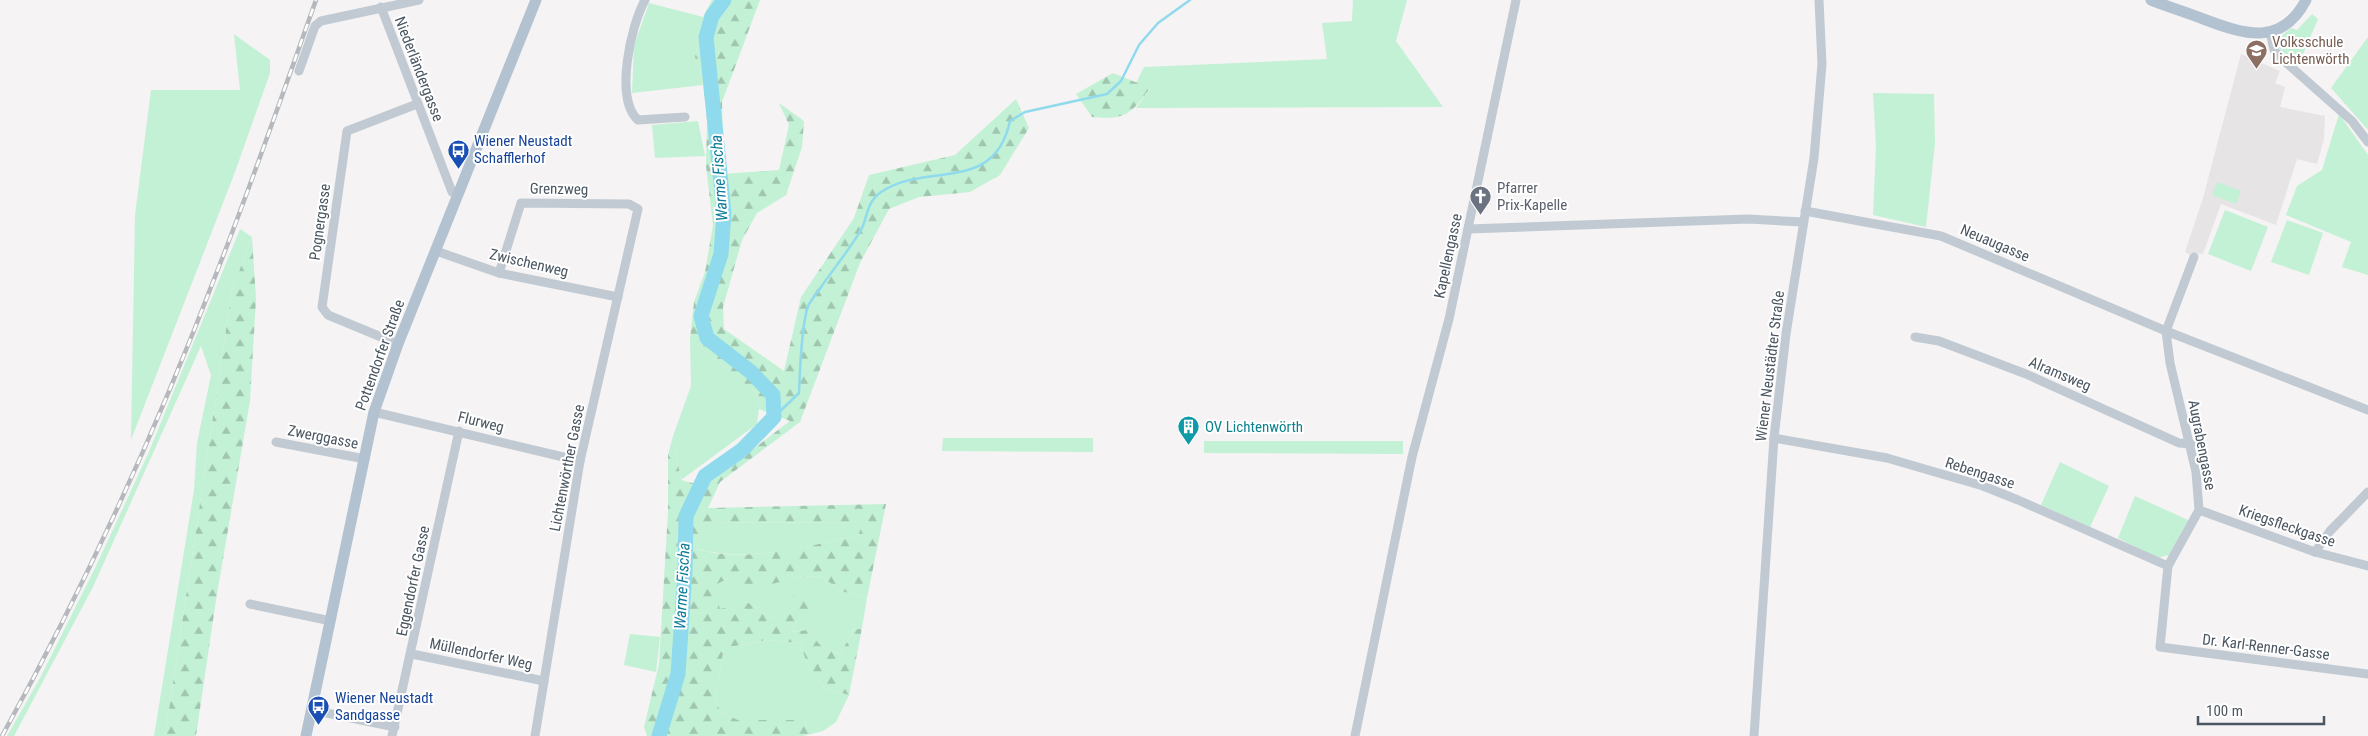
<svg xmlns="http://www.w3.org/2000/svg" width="2368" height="736" font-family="'Roboto Condensed',sans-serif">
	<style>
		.education { fill: #e6e4e5 }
		.green { fill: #c3f1d5 }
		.forest { fill: url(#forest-firs); fill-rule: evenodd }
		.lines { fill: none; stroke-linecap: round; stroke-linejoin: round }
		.stream { stroke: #90daee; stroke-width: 2.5 }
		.river { stroke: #90daee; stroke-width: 15 }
		.minor { stroke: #c1cad2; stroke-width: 9 }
		.major { stroke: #b3c2d1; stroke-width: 11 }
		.rail-casing { stroke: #b5b8bd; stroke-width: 4.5 }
		.rail { stroke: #fff; stroke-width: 2.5; stroke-dasharray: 8; stroke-linecap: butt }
		.labels { text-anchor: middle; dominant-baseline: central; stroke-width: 4; stroke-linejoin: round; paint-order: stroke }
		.education-label { font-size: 15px; fill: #785e54; stroke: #fff; text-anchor: start }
		.street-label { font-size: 15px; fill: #4a5661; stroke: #fff }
		.transit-label { font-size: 15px; fill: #164399; stroke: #fff; text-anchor: start }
		.worship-label { font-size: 15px; fill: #5b616d; stroke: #fff; text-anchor: start }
		.culture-label { font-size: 15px; fill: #0d838f; stroke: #fff; text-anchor: start }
		.water-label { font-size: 16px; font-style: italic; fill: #0c7c9b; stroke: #fff }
	</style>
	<defs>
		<pattern id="forest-firs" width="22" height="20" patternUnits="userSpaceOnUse" patternTransform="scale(1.25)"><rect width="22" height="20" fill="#c3f1d5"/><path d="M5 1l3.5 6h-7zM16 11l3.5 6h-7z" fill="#a0c6b0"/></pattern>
	</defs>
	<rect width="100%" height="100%" fill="#f5f3f3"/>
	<polygon class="education" points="2241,54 2280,71 2275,83 2285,87 2280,107 2325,116 2324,139 2317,164 2297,159 2276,225 2221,204 2203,254 2191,253 2190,255 2185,252 2203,198"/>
	<g class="green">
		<polygon points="1353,0 1407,0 1396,41 1443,107 1136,108 1150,89 1136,83 1144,67 1327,59 1322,23 1352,21"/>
		<polygon points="649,3 703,17 695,57 703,85 632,93 634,46"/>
		<polygon points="2312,14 2318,19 2298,66 2278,47 2278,39 2291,28 2297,30"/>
		<polygon points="234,34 270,60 270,73 235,172 131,440 135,215 151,90 240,90"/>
		<polygon points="2368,37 2368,130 2331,88"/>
		<polygon points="1873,93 1934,94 1935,143 1926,227 1873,215 1876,146"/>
		<polygon points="2339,114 2368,155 2368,275 2342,267 2351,242 2286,215 2297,186 2322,170"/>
		<polygon points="698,121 705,156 655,158 652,125"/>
		<polygon points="2217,182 2241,191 2236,204 2212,195"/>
		<polygon points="2225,210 2268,227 2251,271 2208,254"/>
		<polygon points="2287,220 2323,233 2309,275 2271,262"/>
		<polygon points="240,229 252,237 232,290 165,736 154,736 194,490 197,443 211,375 201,346 93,587 14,736 7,736 40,678 97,564 148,454"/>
		<polygon points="690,339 756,393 759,409 757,424 681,480 673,436 691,386"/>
		<polygon points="943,438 1093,438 1093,452 942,451"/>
		<polygon points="1204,441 1403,441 1403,454 1204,453"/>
		<polygon points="2060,462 2109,486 2090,527 2041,505"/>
		<polygon points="2135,496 2188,520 2169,555 2157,558 2118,538"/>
		<path d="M864,522L858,536C806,546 750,563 697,549L699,523Z"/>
		<polygon points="821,576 841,591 867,598 862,628 854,630 840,654 822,647 807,630 791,632 797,620 796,594 773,619 747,602 720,610 712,586 731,577 754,588 795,578"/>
		<polygon points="630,634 660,637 656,672 624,665"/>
		<polygon points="766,640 800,643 808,666 824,688 849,695 836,722 823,731 804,720 738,720 720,712 715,696 724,648"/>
	</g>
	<g class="forest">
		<path d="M712,0H760L722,102L724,174L779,170L789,125L779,103L804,121L802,147L786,195L757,213L742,240L723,307L724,329L784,371L801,297L854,218L869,175L955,155L1016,99L1029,128L1000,175L970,192L919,197L889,209L860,263L800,422L720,482L708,508L886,504L867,598L841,591L821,576L795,578L754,589L731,577L713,586L720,609L747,602L773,619L796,593L808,594L824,609L797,620L791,632L807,630L822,647L840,654L854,630L862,628L849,695L824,688L808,666L800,643L766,640L724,648L715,696L720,712L738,720H804L823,731L803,736H647L644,727L659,664L668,512V455L673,436L681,480L704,486L790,421L759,409L756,393L690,339L694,302L705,272L713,225L706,166L707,120L703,85L695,57L703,17ZM863,522L858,536C809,545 745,564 697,549L700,523Z"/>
		<path d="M1113,73L1150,88C1131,115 1124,120 1092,117L1076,94Z"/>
		<polygon points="252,237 256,299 250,401 216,600 196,736 165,736 232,290"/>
	</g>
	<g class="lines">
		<path class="stream" d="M774,417L799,393C800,370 801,327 808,306C811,300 817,293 821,287C834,268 851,248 862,228C868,214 867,202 881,192C927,161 994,195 1010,121L1025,112L1107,94L1121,81L1139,45L1158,23L1190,0"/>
		<polyline class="river" points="659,736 678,674 685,572 686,516 705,476 742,450 774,417 773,395 751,372 707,338 701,316 721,254 724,213 706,37 712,16 724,0"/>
		<g class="minor">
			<path d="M645,0C631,25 614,99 638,120L685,117"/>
			<polyline points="381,7 452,192 458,195"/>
			<polyline points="2270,32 2274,50 2281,58 2352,121 2368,142"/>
			<polyline points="299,71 315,26 321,21 419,0"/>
			<polyline points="1805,211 1941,236 2166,331 2368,410"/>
			<polyline points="1468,229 1748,219 1803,222"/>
			<polyline points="436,251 499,273 618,297"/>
			<polyline points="2194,257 2166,331 2170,363 2196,472 2199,510 2168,566 2160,647 2368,674"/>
			<polyline points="499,273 521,203 629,204 638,209 580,461 535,736"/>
			<polyline points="1915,337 1939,341 2026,374 2179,443 2191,444"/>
			<polyline points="398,344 328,315 322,307 347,131 417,104"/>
			<polyline points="374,412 580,461"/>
			<polyline points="1774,438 1887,458 1983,486 2018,500 2168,566"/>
			<polyline points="276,442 365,459"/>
			<polyline points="2199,510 2315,552 2368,566"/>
			<polyline points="2315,552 2330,531 2368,492"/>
			<polyline points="250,604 331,621"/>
			<polyline points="412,654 544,681"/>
			<polyline points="312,710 395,727"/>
			<polyline points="392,736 459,431"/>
			<polyline points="1355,736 1412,457 1449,319 1516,0"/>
			<polyline points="1754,736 1774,438 1786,334 1814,158 1822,64 1819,0"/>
		</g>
		<g class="major">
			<path d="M2151,0C2169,7 2188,13 2206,20C2246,35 2282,46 2306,0"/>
			<polyline points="306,736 374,412 398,344 536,0"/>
		</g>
		<defs>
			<path id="rail" d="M2,736C85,586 157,429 218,269C253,180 284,90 316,0"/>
		</defs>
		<use href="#rail" class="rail-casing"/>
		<use href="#rail" class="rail"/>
	</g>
	<defs>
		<symbol id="school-pin" viewBox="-11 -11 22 30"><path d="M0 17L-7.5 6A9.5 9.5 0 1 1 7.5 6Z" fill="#8d6e63" stroke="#fff"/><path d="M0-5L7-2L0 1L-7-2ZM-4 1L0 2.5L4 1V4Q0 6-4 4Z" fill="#fff"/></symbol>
		<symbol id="bus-pin" viewBox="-11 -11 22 30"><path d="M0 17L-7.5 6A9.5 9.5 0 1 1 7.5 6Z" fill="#1a4fb4" stroke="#fff"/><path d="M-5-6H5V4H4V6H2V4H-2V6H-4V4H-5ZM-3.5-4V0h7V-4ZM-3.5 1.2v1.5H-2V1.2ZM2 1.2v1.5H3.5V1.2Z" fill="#fff"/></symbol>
		<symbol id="church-pin" viewBox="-11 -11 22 30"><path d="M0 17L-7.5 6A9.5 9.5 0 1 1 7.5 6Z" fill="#6b7280" stroke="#fff"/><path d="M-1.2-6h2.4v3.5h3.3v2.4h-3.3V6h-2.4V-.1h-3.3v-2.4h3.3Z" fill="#fff"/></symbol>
		<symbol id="building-pin" viewBox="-11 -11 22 30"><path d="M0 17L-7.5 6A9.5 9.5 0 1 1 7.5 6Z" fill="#0f9aa8" stroke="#fff"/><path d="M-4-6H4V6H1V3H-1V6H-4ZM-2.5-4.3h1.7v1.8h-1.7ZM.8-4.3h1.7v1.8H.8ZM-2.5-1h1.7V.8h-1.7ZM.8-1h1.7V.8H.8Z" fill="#fff"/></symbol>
	</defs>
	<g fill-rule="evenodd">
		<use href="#school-pin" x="2244" y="38" width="25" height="34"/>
		<use href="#bus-pin" x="446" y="138" width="25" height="34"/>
		<use href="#church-pin" x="1468" y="184" width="25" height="34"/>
		<use href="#building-pin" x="1176" y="414" width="25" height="34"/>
		<use href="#bus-pin" x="306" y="694" width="25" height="34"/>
	</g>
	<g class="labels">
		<g class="education-label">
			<text x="2272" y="42">Volksschule<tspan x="2272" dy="17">Lichtenwörth</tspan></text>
		</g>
		<g class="street-label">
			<text transform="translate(419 69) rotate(69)">Niederländergasse</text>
			<text transform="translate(559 189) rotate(1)">Grenzweg</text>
			<text transform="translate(320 222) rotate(-82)">Pognergasse</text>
			<text transform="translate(1995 243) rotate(23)">Neuaugasse</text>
			<text transform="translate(1448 256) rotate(-78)">Kapellengasse</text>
			<text transform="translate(529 263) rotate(13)">Zwischenweg</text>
			<text transform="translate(380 355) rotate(-70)">Pottendorfer Straße</text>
			<text transform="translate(1770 366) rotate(-83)">Wiener Neustädter Straße</text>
			<text transform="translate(2060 374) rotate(23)">Alramsweg</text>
			<text transform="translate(481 422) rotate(14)">Flurweg</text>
			<text transform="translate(323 437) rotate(11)">Zwerggasse</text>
			<text transform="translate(2202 445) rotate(79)">Augrabengasse</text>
			<text transform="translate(567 468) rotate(-79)">Lichtenwörther Gasse</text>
			<text transform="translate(1980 473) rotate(18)">Rebengasse</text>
			<text transform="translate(2287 526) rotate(19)">Kriegsfleckgasse</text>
			<text transform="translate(413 581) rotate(-78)">Eggendorfer Gasse</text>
			<text transform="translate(2266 647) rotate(7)">Dr. Karl-Renner-Gasse</text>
			<text transform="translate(481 654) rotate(12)">Müllendorfer Weg</text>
		</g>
		<g class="transit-label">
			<text x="474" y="141">Wiener Neustadt<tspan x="474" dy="17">Schafflerhof</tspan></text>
			<text x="335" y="698">Wiener Neustadt<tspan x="335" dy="17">Sandgasse</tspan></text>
		</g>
		<g class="worship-label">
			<text x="1497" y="188">Pfarrer<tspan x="1497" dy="17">Prix-Kapelle</tspan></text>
		</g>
		<g class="culture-label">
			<text x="1205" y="427">OV Lichtenwörth</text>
		</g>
		<g class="water-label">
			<text transform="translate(719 178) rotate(-94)">Warme Fischa</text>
			<text transform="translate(682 586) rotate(-87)">Warme Fischa</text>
		</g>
	</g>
	<path d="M2198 716v8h126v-8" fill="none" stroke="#4a5661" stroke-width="2.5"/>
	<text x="2206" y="716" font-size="15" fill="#4a5661" stroke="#ffffff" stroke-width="4" paint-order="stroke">100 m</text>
</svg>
